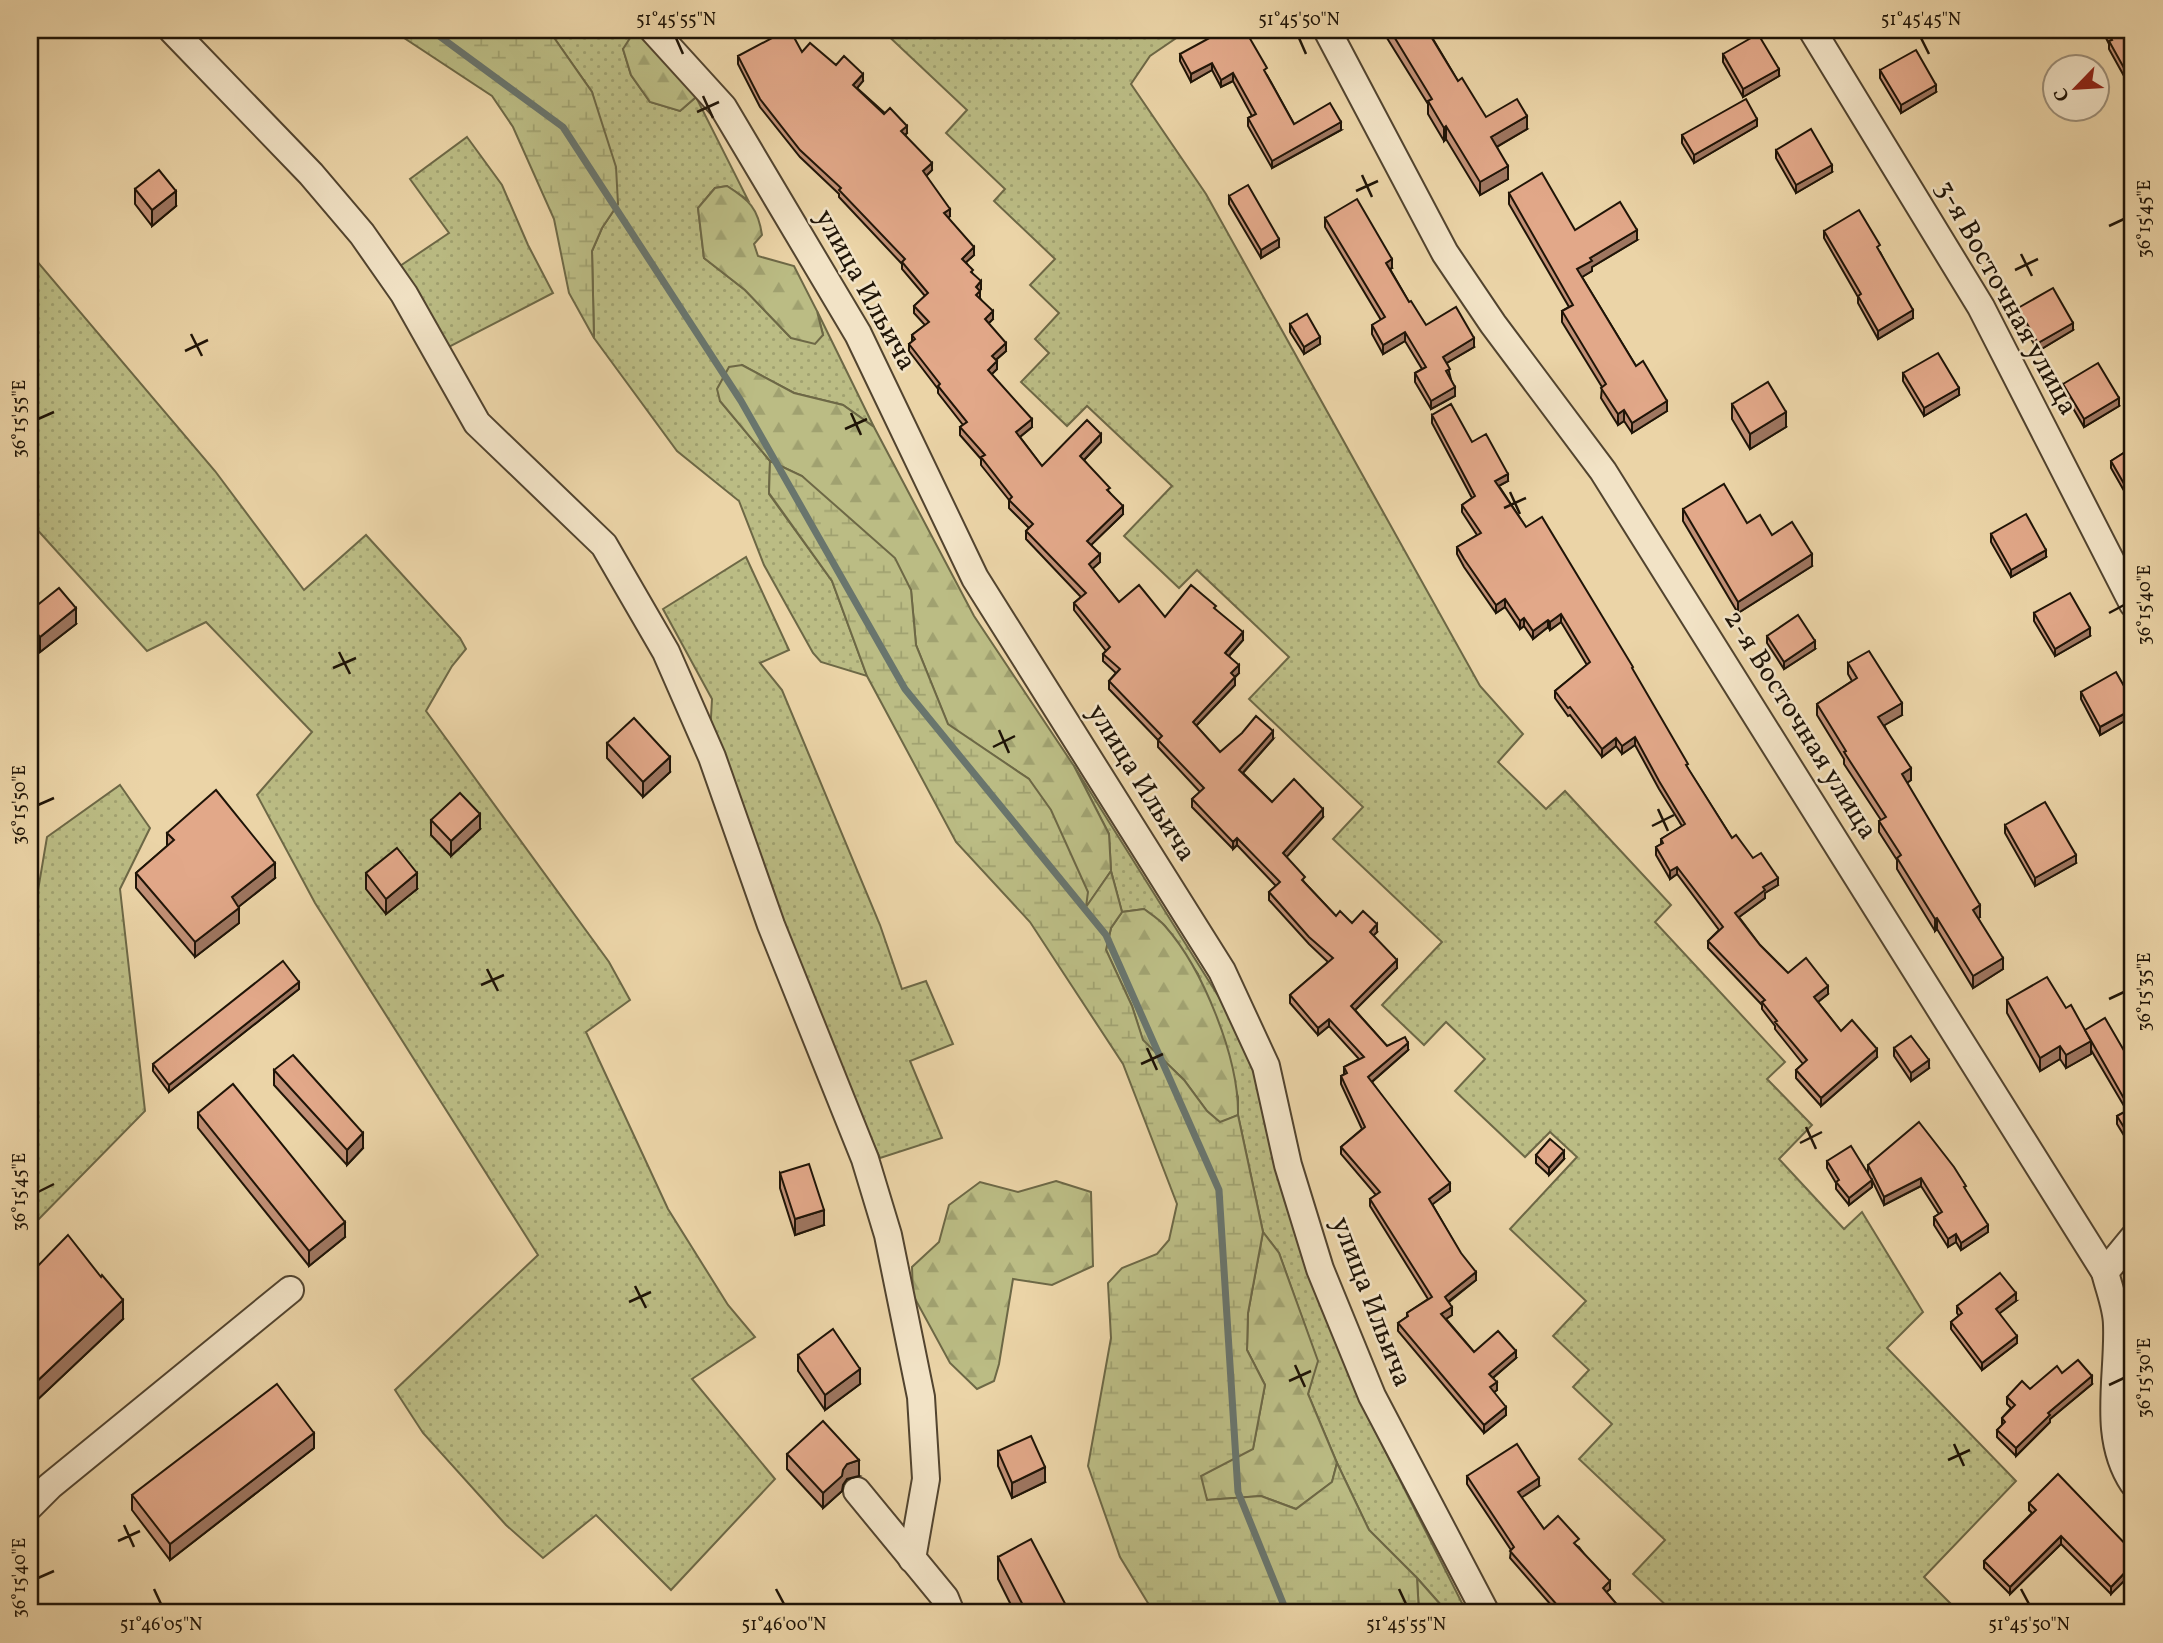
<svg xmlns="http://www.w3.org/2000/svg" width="2163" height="1643" font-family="Vollkorn,serif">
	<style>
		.grass { fill: url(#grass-dots); stroke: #6d6846; stroke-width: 2 }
		.forest { fill: url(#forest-firs); stroke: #6d6846; stroke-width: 2 }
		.wetland { fill: url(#wetland-marsh); stroke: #6d6846; stroke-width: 2 }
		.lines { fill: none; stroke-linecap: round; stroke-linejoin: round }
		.stream { stroke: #69756d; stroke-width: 7 }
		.minor-casing { stroke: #52442f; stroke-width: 30 }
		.minor { stroke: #f2e3c6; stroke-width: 26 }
		.wall { fill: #c29076; stroke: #1f1407; stroke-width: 2 }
		.shaded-wall { fill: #9e7660; stroke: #1f1407; stroke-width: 2 }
		.building { fill: #e2a889; stroke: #1f1407; stroke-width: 2 }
		.ticks { fill: none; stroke: #1f1407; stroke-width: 2.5 }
		.labels { text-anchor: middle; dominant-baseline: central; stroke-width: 5; stroke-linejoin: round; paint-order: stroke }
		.street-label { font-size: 28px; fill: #1f1407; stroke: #f2e3c6 }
		.neatline { fill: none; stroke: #1f1407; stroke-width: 2.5 }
		.ticks-label { font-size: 18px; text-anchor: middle; fill: #1f1407 }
	</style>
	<defs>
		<pattern id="grass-dots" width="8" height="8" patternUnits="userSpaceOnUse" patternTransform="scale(1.75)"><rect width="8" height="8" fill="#bbbc84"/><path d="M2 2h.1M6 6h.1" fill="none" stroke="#a0a170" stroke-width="1.8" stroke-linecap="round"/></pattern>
		<pattern id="forest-firs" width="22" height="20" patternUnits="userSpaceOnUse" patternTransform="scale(1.75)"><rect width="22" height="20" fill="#bbbc84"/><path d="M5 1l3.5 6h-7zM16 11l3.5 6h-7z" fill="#a0a170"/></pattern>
		<pattern id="wetland-marsh" width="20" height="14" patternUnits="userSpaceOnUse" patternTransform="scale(1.75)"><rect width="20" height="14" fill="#bbbc84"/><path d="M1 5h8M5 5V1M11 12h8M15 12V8" fill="none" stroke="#a0a170"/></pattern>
	</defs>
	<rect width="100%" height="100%" fill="#ebd4a7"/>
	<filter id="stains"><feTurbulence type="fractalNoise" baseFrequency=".00286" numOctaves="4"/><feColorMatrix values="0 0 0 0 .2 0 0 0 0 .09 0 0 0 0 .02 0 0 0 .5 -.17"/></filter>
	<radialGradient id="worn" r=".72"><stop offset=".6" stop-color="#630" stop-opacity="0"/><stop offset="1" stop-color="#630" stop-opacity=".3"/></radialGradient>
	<g class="grass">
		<polygon points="545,30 640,30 649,37 623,49 631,75 650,102 680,111 696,97 748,200 727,186 715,188 698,208 704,258 745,290 791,338 823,335 817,311 874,427 843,405 794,393 742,365 720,401 770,461 769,494 832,581 867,676 821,662 813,653 764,565 739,501 677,451 594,338 592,251 602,228 618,204 592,92 550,32"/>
		<polygon points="882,30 1188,30 1150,56 1131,84 1206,194 1480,686 1523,734 1498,762 1546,809 1565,791 1671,905 1655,922 1785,1062 1767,1079 1812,1125 1779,1159 1844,1229 1862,1212 1923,1312 1887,1348 2016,1481 1924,1577 1960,1613 1674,1613 1633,1574 1665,1540 1579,1459 1612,1424 1573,1387 1589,1370 1553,1336 1586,1301 1510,1229 1577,1157 1550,1132 1525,1157 1455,1091 1485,1059 1446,1022 1424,1045 1382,1005 1442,942 1333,839 1363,807 1249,699 1289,657 1197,570 1179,588 1124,536 1172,486 1087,406 1067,426 1021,382 1049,353 1035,339 1059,313 1030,285 1055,259 994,201 1005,189 946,133 967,110"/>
		<polygon points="467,137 502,185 528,245 553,293 443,350 397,268 449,233 410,179"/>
		<polygon points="30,253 215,471 304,590 366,535 460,638 466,649 452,666 426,711 609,962 630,1000 586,1032 668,1209 728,1305 755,1337 692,1379 775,1479 671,1590 596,1515 543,1558 506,1525 423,1433 395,1390 538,1255 315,903 257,795 312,732 206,622 147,651 33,525 30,526"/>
		<polygon points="746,557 789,650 760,663 782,690 880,925 902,989 926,981 953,1044 910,1061 942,1138 880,1158 773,927 710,735 712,699 663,609"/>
		<polygon points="1074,766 1227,1010 1262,1091 1359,1399 1467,1613 1448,1613 1417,1578 1369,1530 1337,1463 1308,1394 1317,1360 1279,1253 1263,1232 1238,1115 1238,1097 1198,974 1164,925 1144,909 1122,912 1111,871 1109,834"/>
		<polygon points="120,785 150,828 120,889 145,1111 30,1228 30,923 33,920 47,837"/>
	</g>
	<g class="forest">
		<polygon points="632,35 649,37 696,97 680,111 650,102 631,75 623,49"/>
		<path d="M727,186C749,200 758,208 762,235L754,244L758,256L794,266L817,311L823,335L815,344L791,338L745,290L704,258L698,208L715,188Z"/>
		<polygon points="742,365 794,393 843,405 874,427 974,616 1074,766 1109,834 1111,871 1085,909 1029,779 948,725 916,645 911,590 802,476 770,461 720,401 717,389 729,367"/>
		<path d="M1144,909C1151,914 1159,919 1165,926C1203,969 1239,1058 1238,1115L1220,1123L1207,1111L1184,1080L1143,1041L1132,1006L1106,950L1111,928L1122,912Z"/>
		<polygon points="1056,1181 1091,1192 1093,1266 1052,1285 1013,1279 999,1364 994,1381 977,1389 950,1363 913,1295 912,1267 939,1242 949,1205 980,1182 1018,1192"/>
		<polygon points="1263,1232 1279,1253 1318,1361 1308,1394 1337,1463 1332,1482 1296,1509 1261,1496 1207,1500 1200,1476 1253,1448 1265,1385 1247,1350 1248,1313"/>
		<polygon points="1417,1578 1448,1613 1419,1613"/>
	</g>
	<g class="wetland">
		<polygon points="392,30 545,30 550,32 592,92 616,167 618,204 602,228 592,251 594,338 569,293 554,219 513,127 492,96"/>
		<polygon points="770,461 802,476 895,558 911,590 916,645 948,724 1029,779 1051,810 1088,892 1086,907 1111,871 1122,912 1111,928 1106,950 1132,1006 1143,1040 1184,1080 1207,1111 1220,1122 1238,1115 1263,1232 1248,1313 1247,1350 1265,1385 1253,1449 1201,1476 1207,1500 1261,1496 1296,1509 1332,1482 1337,1463 1369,1530 1417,1578 1419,1613 1154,1613 1120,1557 1088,1466 1111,1338 1108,1283 1122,1268 1157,1254 1169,1240 1177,1204 1123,1064 1030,922 956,842 867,676 832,581 769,493"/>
	</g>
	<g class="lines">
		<polyline class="stream" points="431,30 563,127 741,401 905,689 1106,935 1219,1190 1238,1492 1287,1613"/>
		<defs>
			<g id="minor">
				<polyline points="172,30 311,174 362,234 404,294 477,423 604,545 666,652 712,757 771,925 865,1159 888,1235 921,1397 926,1479 912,1559"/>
				<polyline points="653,30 723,107 858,334 975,578 1222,971 1266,1066 1288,1165 1320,1269 1372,1396 1486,1613"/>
				<path d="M1327,30L1445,253L1493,324L1603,471L2105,1272C2109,1289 2117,1308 2117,1325C2119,1378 2102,1436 2133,1483"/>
				<polyline points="1812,30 1981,307 2133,604"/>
				<polyline points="2105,1272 2133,1238"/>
				<polyline points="857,1491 945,1598 951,1613"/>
				<polyline points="30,1506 50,1486 290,1290"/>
			</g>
		</defs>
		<use href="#minor" class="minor-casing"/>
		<use href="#minor" class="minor"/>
	</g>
	<g class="wall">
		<polygon points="1382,30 1435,30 1435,31 1430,34 1458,81 1486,117 1527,129 1497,147 1508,179 1480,195 1446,139 1444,141 1428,114 1428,104"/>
		<polygon points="2102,30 2133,30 2129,85 2109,49 2109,44"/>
		<polygon points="802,52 836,65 863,81 857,88 907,133 905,135 932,170 926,176 950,216 948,218 974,255 966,262 981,289 980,290 980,298 993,319 988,323 1006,351 996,360 997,369 991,374 1032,427 1020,437 1042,466 1101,442 1084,460 1110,493 1123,514 1091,545 1100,562 1092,569 1119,602 1165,617 1216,610 1243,640 1229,656 1239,673 1235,677 1235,685 1196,726 1220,752 1273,739 1243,773 1272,802 1323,817 1286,857 1305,883 1336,916 1377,932 1373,935 1397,968 1355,1010 1387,1046 1408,1050 1372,1082 1450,1191 1432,1204 1476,1280 1449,1302 1452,1315 1446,1319 1474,1352 1516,1358 1493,1378 1497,1390 1494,1392 1506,1415 1484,1433 1398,1331 1398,1323 1407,1317 1407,1313 1428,1299 1370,1206 1370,1199 1376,1195 1341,1154 1341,1147 1362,1129 1341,1084 1341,1076 1344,1075 1344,1067 1359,1059 1329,1026 1318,1035 1290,1003 1290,995 1328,962 1309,944 1269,900 1269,892 1276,886 1237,845 1233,849 1192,807 1192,799 1200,792 1158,747 1158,740 1109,689 1109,681 1116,673 1103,661 1103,654 1106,651 1074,610 1074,603 1081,597 1026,539 1026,531 1029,528 1009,508 1009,500 981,465 981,459 960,435 960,427 963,425 938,393 938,389 909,351 909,344 912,342 912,335 925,325 914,313 914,306 925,296 902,269 902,264 839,197 839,194 800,157 760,107 738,64 738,56"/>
		<polygon points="1180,54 1267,75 1294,124 1341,130 1272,168 1248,126 1248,118 1252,116 1233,81 1221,87 1212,70 1191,82 1180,61"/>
		<polygon points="1723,54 1779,76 1743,97 1723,62"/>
		<polygon points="1880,70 1936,92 1901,113 1880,78"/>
		<polygon points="1757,126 1694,163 1682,143 1682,135"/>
		<polygon points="1776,150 1832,172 1796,193 1776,158"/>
		<polygon points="135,189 176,206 152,226 135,204"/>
		<polygon points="1509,193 1575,230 1637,240 1592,267 1592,271 1582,277 1636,366 1667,411 1632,433 1624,421 1618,425 1601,398 1602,387 1562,322 1562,311 1569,307 1509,204"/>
		<polygon points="1229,196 1279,247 1261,258 1229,204"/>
		<polygon points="1325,218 1392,268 1390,269 1409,302 1426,325 1474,347 1447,363 1455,396 1431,409 1415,382 1415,373 1422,369 1405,341 1383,354 1372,334 1372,325 1381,320 1325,227"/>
		<polygon points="1824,231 1880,252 1913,318 1878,339 1858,303 1858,297 1824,238"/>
		<polygon points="2018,308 2073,330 2038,351 2018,316"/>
		<polygon points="1290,324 1320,344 1304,354 1290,332"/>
		<polygon points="1903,373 1959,395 1924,416 1903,381"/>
		<polygon points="2063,384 2119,406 2084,427 2063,391"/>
		<polygon points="1732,404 1786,427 1750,449 1732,419"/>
		<polygon points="1432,415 1472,442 1508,481 1499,486 1526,527 1633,671 1688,769 1732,838 1778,885 1765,893 1765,898 1739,917 1760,945 1788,973 1828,994 1818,1002 1841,1031 1877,1057 1821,1106 1796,1078 1796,1070 1803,1064 1775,1029 1775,1026 1762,1009 1762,1005 1708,948 1708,941 1719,930 1677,874 1670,879 1656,855 1656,847 1661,844 1661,839 1682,826 1659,789 1635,745 1622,754 1616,746 1602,757 1570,715 1568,716 1555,698 1555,691 1587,665 1561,622 1550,630 1548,627 1533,639 1524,626 1520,629 1505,607 1496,613 1464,567 1457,554 1457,547 1477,535 1462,512 1462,505 1472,498 1432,423"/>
		<polygon points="2133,447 2133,502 2131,503 2111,468 2111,461"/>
		<polygon points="1683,509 1747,523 1812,566 1738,613 1683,521"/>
		<polygon points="1991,534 2046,557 2011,577 1991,542"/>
		<polygon points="30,611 76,624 40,652 30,639"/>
		<polygon points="2034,613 2090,636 2055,656 2034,621"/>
		<polygon points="1767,636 1815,649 1784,669 1767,643"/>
		<polygon points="1848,663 1902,715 1884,725 1911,780 1907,783 1980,917 1978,918 2003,969 1973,988 1937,929 1935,931 1897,869 1897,860 1879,832 1879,821 1881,820 1844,764 1844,759 1817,715 1817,704 1852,681 1848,674"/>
		<polygon points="2081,692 2133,702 2133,716 2100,735 2081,699"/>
		<polygon points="607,743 670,772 643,797 607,758"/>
		<polygon points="2133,775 2133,792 2129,785 2129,778"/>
		<polygon points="431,820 480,829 451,856 431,835"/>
		<polygon points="2005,825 2076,863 2035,886 2005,833"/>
		<polygon points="167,833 275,878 238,907 239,923 195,957 136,888 136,873 167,846"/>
		<polygon points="366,873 417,889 386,914 366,889"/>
		<polygon points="299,989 169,1092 153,1071 153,1064"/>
		<polygon points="2007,1000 2066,1008 2085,1030 2133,1066 2131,1147 2117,1124 2117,1116 2127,1111 2091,1050 2091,1054 2066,1068 2060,1059 2040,1071 2007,1013"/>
		<polygon points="1894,1048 1929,1068 1911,1081 1894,1056"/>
		<polygon points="274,1070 363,1148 347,1165 274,1085"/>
		<polygon points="198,1113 345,1237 309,1266 198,1128"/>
		<polygon points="1536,1155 1564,1159 1549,1175 1536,1163"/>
		<polygon points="1827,1161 1868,1173 1868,1165 1966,1191 1988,1232 1961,1250 1956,1242 1948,1247 1934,1225 1934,1217 1939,1214 1921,1186 1884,1205 1872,1180 1872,1187 1849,1205 1836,1189 1836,1183 1827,1168"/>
		<polygon points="780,1173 824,1225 795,1235 780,1188"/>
		<polygon points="30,1274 123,1319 33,1404 30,1402"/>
		<polygon points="2016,1301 1999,1313 2017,1343 1982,1370 1951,1329 1951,1322 1959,1316 1957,1313 1957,1306"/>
		<polygon points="798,1355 860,1384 825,1410 798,1371"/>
		<polygon points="2062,1373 2092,1384 2050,1419 2050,1422 2016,1456 1997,1437 1997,1430 2002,1426 2002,1418 2011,1408 2007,1404 2007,1397 2030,1389"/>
		<polygon points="314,1448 170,1560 132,1510 132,1495"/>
		<polygon points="998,1451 1045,1482 1012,1498 998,1466"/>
		<polygon points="787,1454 859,1476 847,1479 843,1485 842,1491 823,1508 787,1469"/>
		<polygon points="1467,1476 1539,1486 1521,1497 1544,1529 1579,1547 1610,1589 1606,1592 1624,1613 1558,1613 1510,1558 1511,1550 1467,1484"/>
		<polygon points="2029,1503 2133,1552 2111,1594 2061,1544 2010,1594 1984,1568 1984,1561 2032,1513 2029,1510"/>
		<polygon points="998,1557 1070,1613 1015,1613 998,1579"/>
	</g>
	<g class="shaded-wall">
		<polygon points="1424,30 1435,30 1435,31 1424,38"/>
		<polygon points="1212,63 1212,70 1191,82 1191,74"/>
		<polygon points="1779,69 1779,76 1743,97 1743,89"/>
		<polygon points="1233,73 1233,81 1221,87 1221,80"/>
		<polygon points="863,74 863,81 853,93 853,85"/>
		<polygon points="2133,75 2133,82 2129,85 2129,77"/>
		<polygon points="1936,85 1936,92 1901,113 1901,105"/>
		<polygon points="1527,116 1527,129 1491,150 1491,137"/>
		<polygon points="1757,119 1757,126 1694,163 1694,155"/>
		<polygon points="1341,122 1341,130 1272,168 1272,161"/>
		<polygon points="907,126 907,133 901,138 901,131"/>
		<polygon points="1446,126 1446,139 1444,141 1444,128"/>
		<polygon points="932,163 932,170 923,179 923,171"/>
		<polygon points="1832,165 1832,172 1796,193 1796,185"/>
		<polygon points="1508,166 1508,179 1480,195 1480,182"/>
		<polygon points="176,191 176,206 152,226 152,210"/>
		<polygon points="950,209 950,216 944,221 944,213"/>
		<polygon points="1637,230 1637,240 1592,267 1592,271 1577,280 1577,269 1590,258"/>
		<polygon points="1279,239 1279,247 1261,258 1261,250"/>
		<polygon points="974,247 974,255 962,266 962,259"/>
		<polygon points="1392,259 1392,268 1386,271 1386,263"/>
		<polygon points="981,281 981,289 976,295 976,287"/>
		<polygon points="1913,310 1913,318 1878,339 1878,331"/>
		<polygon points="993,311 993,319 985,327 985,319"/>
		<polygon points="2073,323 2073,330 2038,351 2038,343"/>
		<polygon points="1405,332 1405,341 1383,354 1383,345"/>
		<polygon points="1320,337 1320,344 1304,354 1304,347"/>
		<polygon points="1474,338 1474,347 1443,365 1443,357"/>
		<polygon points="1006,343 1006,351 992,363 992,356"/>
		<polygon points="997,361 997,369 988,378 988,370"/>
		<polygon points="1455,387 1455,396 1431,409 1431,401"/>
		<polygon points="1959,388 1959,395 1924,416 1924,408"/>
		<polygon points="2119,398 2119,406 2084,427 2084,419"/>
		<polygon points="1667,401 1667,411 1632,433 1632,423"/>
		<polygon points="1624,410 1624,421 1618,425 1618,414"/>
		<polygon points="1786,412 1786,427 1750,449 1750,434"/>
		<polygon points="1032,419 1032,427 1016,440 1016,432"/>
		<polygon points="1101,434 1101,442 1080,464 1080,456"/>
		<polygon points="1508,474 1508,481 1495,488 1495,481"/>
		<polygon points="1123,506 1123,514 1087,549 1087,541"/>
		<polygon points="2046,550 2046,557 2011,577 2011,570"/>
		<polygon points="1100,554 1100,562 1089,572 1089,564"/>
		<polygon points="1812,554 1812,566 1738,613 1738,602"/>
		<polygon points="1505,599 1505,607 1496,613 1496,605"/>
		<polygon points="76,608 76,624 40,652 40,637"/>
		<polygon points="1561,614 1561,622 1550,630 1550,622"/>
		<polygon points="1524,618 1524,626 1520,629 1520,621"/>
		<polygon points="1548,620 1548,627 1533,639 1533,631"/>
		<polygon points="2090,628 2090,636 2055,656 2055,649"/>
		<polygon points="1243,632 1243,640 1225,660 1225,653"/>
		<polygon points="1815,641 1815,649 1784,669 1784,662"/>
		<polygon points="1239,665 1239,673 1231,681 1231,673"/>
		<polygon points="1235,677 1235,685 1193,729 1193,722"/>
		<polygon points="1902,703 1902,715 1878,729 1878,717"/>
		<polygon points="2133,709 2133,716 2100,735 2100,727"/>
		<polygon points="1273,731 1273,739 1239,777 1239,770"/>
		<polygon points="1635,737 1635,745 1622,754 1622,746"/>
		<polygon points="1616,738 1616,746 1602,757 1602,749"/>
		<polygon points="670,757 670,772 643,797 643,782"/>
		<polygon points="1911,768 1911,780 1902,786 1902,774"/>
		<polygon points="1323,809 1323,817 1283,861 1283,853"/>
		<polygon points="480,814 480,829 451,856 451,841"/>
		<polygon points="1237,838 1237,845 1233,849 1233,842"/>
		<polygon points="2076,855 2076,863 2035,886 2035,878"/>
		<polygon points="275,863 275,878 232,912 232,897"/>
		<polygon points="1677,867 1677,874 1670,879 1670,871"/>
		<polygon points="417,873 417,889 386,914 386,899"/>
		<polygon points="1778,878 1778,885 1765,893 1765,898 1735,920 1735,913 1763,887"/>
		<polygon points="1980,905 1980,917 1973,921 1973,910"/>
		<polygon points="239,908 239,923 195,957 195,942"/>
		<polygon points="1937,918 1937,929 1935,931 1935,919"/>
		<polygon points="1377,924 1377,932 1370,939 1370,932"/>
		<polygon points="2003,958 2003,969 1973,988 1973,976"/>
		<polygon points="1397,960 1397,968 1351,1014 1351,1006"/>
		<polygon points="299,982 299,989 169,1092 169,1085"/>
		<polygon points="1828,986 1828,994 1814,1005 1814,997"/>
		<polygon points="1329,1019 1329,1026 1318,1035 1318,1028"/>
		<polygon points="2091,1041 2091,1054 2066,1068 2066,1055"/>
		<polygon points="1408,1043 1408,1050 1368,1085 1368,1077"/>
		<polygon points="2060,1046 2060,1059 2040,1071 2040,1058"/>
		<polygon points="1877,1049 1877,1057 1821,1106 1821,1098"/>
		<polygon points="1929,1060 1929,1068 1911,1081 1911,1073"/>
		<polygon points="363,1133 363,1148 347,1165 347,1150"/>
		<polygon points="2133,1137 2133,1145 2131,1147 2131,1139"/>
		<polygon points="1564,1151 1564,1159 1549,1175 1549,1168"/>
		<polygon points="1921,1178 1921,1186 1884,1205 1884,1197"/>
		<polygon points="1872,1180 1872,1187 1849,1205 1849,1198"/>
		<polygon points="1450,1183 1450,1191 1429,1207 1429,1199"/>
		<polygon points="824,1210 824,1225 795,1235 795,1219"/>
		<polygon points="345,1222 345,1237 309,1266 309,1251"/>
		<polygon points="1988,1225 1988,1232 1961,1250 1961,1243"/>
		<polygon points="1956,1234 1956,1242 1948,1247 1948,1239"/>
		<polygon points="1476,1272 1476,1280 1445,1304 1445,1297"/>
		<polygon points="2016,1293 2016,1301 1996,1316 1996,1309"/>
		<polygon points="123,1300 123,1319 33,1404 33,1385"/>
		<polygon points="1452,1307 1452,1315 1441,1322 1441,1314"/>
		<polygon points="2017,1336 2017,1343 1982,1370 1982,1363"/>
		<polygon points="1516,1351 1516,1358 1489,1381 1489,1374"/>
		<polygon points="860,1369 860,1384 825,1410 825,1395"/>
		<polygon points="2092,1376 2092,1384 2050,1419 2050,1422 2016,1456 2016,1448 2048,1413"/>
		<polygon points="1497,1382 1497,1390 1490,1395 1490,1387"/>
		<polygon points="1506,1407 1506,1415 1484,1433 1484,1425"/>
		<polygon points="314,1433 314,1448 170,1560 170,1544"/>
		<polygon points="859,1460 859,1476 847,1479 843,1485 842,1491 823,1508 823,1493 847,1464"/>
		<polygon points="1045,1467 1045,1482 1012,1498 1012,1483"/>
		<polygon points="1539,1478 1539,1486 1518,1500 1518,1492"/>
		<polygon points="2061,1536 2061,1544 2010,1594 2010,1587"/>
		<polygon points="2133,1564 2133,1572 2111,1594 2111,1587"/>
		<polygon points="1610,1581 1610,1589 1603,1595 1603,1588"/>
	</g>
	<g class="building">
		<polygon points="787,30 790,30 802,52 810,43 836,65 844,56 863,74 853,85 884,114 890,108 907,126 901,131 932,163 923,171 950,209 944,213 974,247 962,259 973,270 971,272 981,281 976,287 980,291 976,295 993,311 985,319 1006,343 992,356 997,361 988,370 1032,419 1016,432 1042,466 1087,420 1101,434 1080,456 1110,488 1107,490 1123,506 1087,541 1100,554 1089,564 1119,602 1139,585 1165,617 1191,585 1216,606 1214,608 1243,632 1225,653 1239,665 1231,673 1235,677 1193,722 1220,752 1242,733 1256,716 1273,731 1239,770 1272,802 1294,779 1323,809 1283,853 1305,877 1302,880 1336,916 1340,911 1352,923 1363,911 1377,924 1370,932 1397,960 1351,1006 1387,1046 1405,1037 1408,1043 1368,1077 1450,1183 1429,1199 1461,1253 1476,1272 1445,1297 1452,1307 1441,1314 1474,1352 1498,1331 1516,1351 1489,1374 1497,1382 1490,1387 1506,1407 1484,1425 1398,1323 1408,1316 1407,1313 1432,1297 1370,1199 1380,1192 1341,1147 1365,1127 1341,1076 1347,1073 1344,1067 1364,1057 1329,1019 1318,1028 1290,995 1333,958 1309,937 1269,892 1280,882 1237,838 1233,842 1192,799 1204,788 1158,740 1162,736 1109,681 1120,669 1103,654 1110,647 1074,603 1086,593 1026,531 1033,524 1009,500 1012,497 981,457 985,455 960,427 967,422 938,386 940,384 909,344 915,339 912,335 929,322 914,306 928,293 902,262 905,259 839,190 841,188 800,150 760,99 738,56"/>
		<polygon points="1224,30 1245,30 1267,68 1264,70 1294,124 1330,103 1341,122 1272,161 1248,118 1256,114 1233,73 1221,80 1212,63 1191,74 1180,54"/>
		<polygon points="1390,30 1427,30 1458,81 1462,78 1486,117 1517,99 1527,116 1491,137 1508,166 1480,182 1446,126 1444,128 1428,101 1432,99"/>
		<polygon points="2106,30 2133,30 2133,75 2129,77 2109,41 2112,40"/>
		<polygon points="1758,34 1779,69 1743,89 1723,54"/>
		<polygon points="1916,50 1936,85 1901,105 1880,70"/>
		<polygon points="1746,99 1757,119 1694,155 1682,135"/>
		<polygon points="1811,129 1832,165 1796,185 1776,150"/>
		<polygon points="159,170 176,191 152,210 135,189"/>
		<polygon points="1542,173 1575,230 1620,202 1637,230 1590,258 1592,261 1577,269 1636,366 1643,361 1667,401 1632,423 1624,410 1618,414 1601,388 1606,384 1562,311 1573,305 1509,193"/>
		<polygon points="1248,185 1279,239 1261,250 1229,196"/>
		<polygon points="1357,199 1392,259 1386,263 1409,302 1411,301 1426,325 1456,307 1474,338 1443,357 1450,369 1446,371 1455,387 1431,401 1415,373 1426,367 1405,332 1383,345 1372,325 1385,317 1325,218"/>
		<polygon points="1859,210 1880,245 1877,247 1913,310 1878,331 1858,296 1861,294 1824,231"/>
		<polygon points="2053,288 2073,323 2038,343 2018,308"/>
		<polygon points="1307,314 1320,337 1304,347 1290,324"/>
		<polygon points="1938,353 1959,388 1924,408 1903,373"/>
		<polygon points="2098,363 2119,398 2084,419 2063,384"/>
		<polygon points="1768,382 1786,412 1750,434 1732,404"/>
		<polygon points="1451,404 1472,442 1486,434 1508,474 1495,481 1526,527 1542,517 1633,667 1632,668 1688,764 1686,765 1732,838 1736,835 1753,858 1761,853 1778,878 1763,887 1765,890 1735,913 1760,945 1788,973 1806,958 1828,986 1814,997 1841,1031 1852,1020 1877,1049 1821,1098 1796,1070 1807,1060 1775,1022 1777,1021 1762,1002 1765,1000 1708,941 1723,927 1677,867 1670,871 1656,847 1663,843 1661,839 1685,824 1659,781 1635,737 1622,746 1616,738 1602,749 1570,707 1568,708 1555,691 1590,662 1561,614 1550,622 1548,620 1533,631 1524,618 1520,621 1505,599 1496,605 1464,559 1457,547 1481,533 1462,505 1475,496 1432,415"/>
		<polygon points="2133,447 2133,495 2131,496 2111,461"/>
		<polygon points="1724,484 1747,523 1760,515 1772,535 1792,522 1812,554 1738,602 1683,509"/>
		<polygon points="2026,514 2046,550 2011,570 1991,534"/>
		<polygon points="59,588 76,608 40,637 30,624 30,611"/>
		<polygon points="2070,593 2090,628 2055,649 2034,613"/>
		<polygon points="1798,615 1815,641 1784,662 1767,636"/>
		<polygon points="1869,651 1902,703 1878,717 1911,768 1902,774 1980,905 1973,910 2003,958 1973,976 1937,918 1935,919 1897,858 1901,855 1879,821 1886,817 1844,752 1846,751 1817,704 1857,678 1848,663"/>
		<polygon points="2116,672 2133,702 2133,709 2100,727 2081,692"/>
		<polygon points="634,718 670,757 643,782 607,743"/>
		<polygon points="2133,775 2133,784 2129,778"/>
		<polygon points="216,790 275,863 232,897 239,908 195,942 136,873 174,840 167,833"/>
		<polygon points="460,793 480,814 451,841 431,820"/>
		<polygon points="2045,802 2076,855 2035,878 2005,825"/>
		<polygon points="397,848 417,873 386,899 366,873"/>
		<polygon points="283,961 299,982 169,1085 153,1064"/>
		<polygon points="2047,977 2066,1008 2071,1005 2091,1041 2066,1055 2060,1046 2040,1058 2007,1000"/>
		<polygon points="2105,1018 2133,1066 2133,1137 2131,1139 2117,1116 2130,1109 2085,1030"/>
		<polygon points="1911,1036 1929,1060 1911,1073 1894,1048"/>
		<polygon points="293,1055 363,1133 347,1150 274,1070"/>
		<polygon points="233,1084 345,1222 309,1251 198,1113"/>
		<polygon points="1919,1122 1954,1167 1966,1186 1964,1187 1988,1225 1961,1243 1956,1234 1948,1239 1934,1217 1942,1212 1921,1178 1884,1197 1868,1165"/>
		<polygon points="1550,1139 1564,1151 1549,1168 1536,1155"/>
		<polygon points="1851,1146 1872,1180 1849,1198 1836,1182 1839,1180 1827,1161"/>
		<polygon points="809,1164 824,1210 795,1219 780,1173"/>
		<polygon points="68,1235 101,1277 102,1275 123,1300 33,1385 30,1382 30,1274"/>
		<polygon points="2000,1273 2016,1293 1996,1309 2017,1336 1982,1363 1951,1322 1962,1313 1957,1306"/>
		<polygon points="833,1329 860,1369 825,1395 798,1355"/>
		<polygon points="2078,1360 2092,1376 2048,1413 2050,1415 2016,1448 1997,1430 2005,1422 2002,1418 2015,1405 2007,1397 2022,1381 2030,1389 2057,1366 2062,1373"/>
		<polygon points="277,1384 314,1433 170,1544 132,1495"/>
		<polygon points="823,1421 859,1460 847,1464 843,1470 842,1476 823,1493 787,1454"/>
		<polygon points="1031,1436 1045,1467 1012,1483 998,1451"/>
		<polygon points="1517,1444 1539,1478 1518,1492 1544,1529 1558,1516 1579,1539 1574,1543 1610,1581 1603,1588 1624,1613 1569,1613 1566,1611 1564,1613 1510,1551 1514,1547 1467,1476"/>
		<polygon points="2058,1474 2133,1552 2133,1564 2111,1587 2061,1536 2010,1587 1984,1561 2036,1510 2029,1503"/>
		<polygon points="1031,1539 1070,1613 1027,1613 998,1557"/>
	</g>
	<path class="ticks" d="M676,38L683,54M1299,38L1306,54M1921,38L1929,54M703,96L713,118M697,112L719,102M1362,175L1372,197M1356,191L1378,181M2109,226L2124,219M2021,254L2032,276M2015,270L2038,259M191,334L202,356M185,351L208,340M851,413L861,435M38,419L54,412M845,429L867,419M1510,492L1520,514M1504,508L1526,498M2109,613L2124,605M339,652L350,674M333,668L356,658M999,730L1009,753M993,747L1015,736M38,805L54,798M1658,809L1668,831M1652,826L1674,815M487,969L498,991M481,985L504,975M2109,999L2124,992M1147,1048L1157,1070M1141,1064L1163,1054M1806,1127L1816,1149M1800,1143L1822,1132M38,1192L54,1184M635,1286L646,1308M629,1302L651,1292M1295,1365L1305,1387M1289,1381L1311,1371M2109,1385L2124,1378M1954,1444L1964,1466M1948,1460L1970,1450M124,1525L134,1547M118,1541L140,1531M38,1578L54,1571M154,1589L161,1604M776,1589L784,1604M1399,1589L1406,1604M2021,1589L2029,1604"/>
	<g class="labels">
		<g class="street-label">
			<text transform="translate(865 290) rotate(61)">улица Ильича</text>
			<text transform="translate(2006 298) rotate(61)">3-я Восточная улица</text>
			<text transform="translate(1800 725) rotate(58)">2-я Восточная улица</text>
			<text transform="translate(1141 783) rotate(58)">улица Ильича</text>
			<text transform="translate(1371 1302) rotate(69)">улица Ильича</text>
		</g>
	</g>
	<rect width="2163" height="1643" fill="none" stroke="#ebd4a7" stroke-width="77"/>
	<g transform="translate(2076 88) rotate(245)"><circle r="33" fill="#f2e3c6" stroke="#9e907a" stroke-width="2"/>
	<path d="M0-5L12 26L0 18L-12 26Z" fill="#8f2418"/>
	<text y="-10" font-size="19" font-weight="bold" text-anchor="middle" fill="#1f1407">С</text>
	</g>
	<rect x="38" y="38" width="2086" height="1566" class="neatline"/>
	<g class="ticks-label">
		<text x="676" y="25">51°45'55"N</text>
		<text x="1299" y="25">51°45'50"N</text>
		<text x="1921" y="25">51°45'45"N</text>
		<text transform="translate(2144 219) rotate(-90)" y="6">36°15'45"E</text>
		<text transform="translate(19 419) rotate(-90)" y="6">36°15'55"E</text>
		<text transform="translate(2144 605) rotate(-90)" y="6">36°15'40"E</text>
		<text transform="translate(19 805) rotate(-90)" y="6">36°15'50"E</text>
		<text transform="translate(2144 992) rotate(-90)" y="6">36°15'35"E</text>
		<text transform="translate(19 1192) rotate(-90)" y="6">36°15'45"E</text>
		<text transform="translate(2144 1378) rotate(-90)" y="6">36°15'30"E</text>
		<text transform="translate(19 1578) rotate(-90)" y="6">36°15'40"E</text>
		<text x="161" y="1630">51°46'05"N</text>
		<text x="784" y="1630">51°46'00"N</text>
		<text x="1406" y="1630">51°45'55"N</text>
		<text x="2029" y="1630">51°45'50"N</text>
	</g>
	<rect width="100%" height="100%" filter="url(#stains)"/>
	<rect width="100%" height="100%" fill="url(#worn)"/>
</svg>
